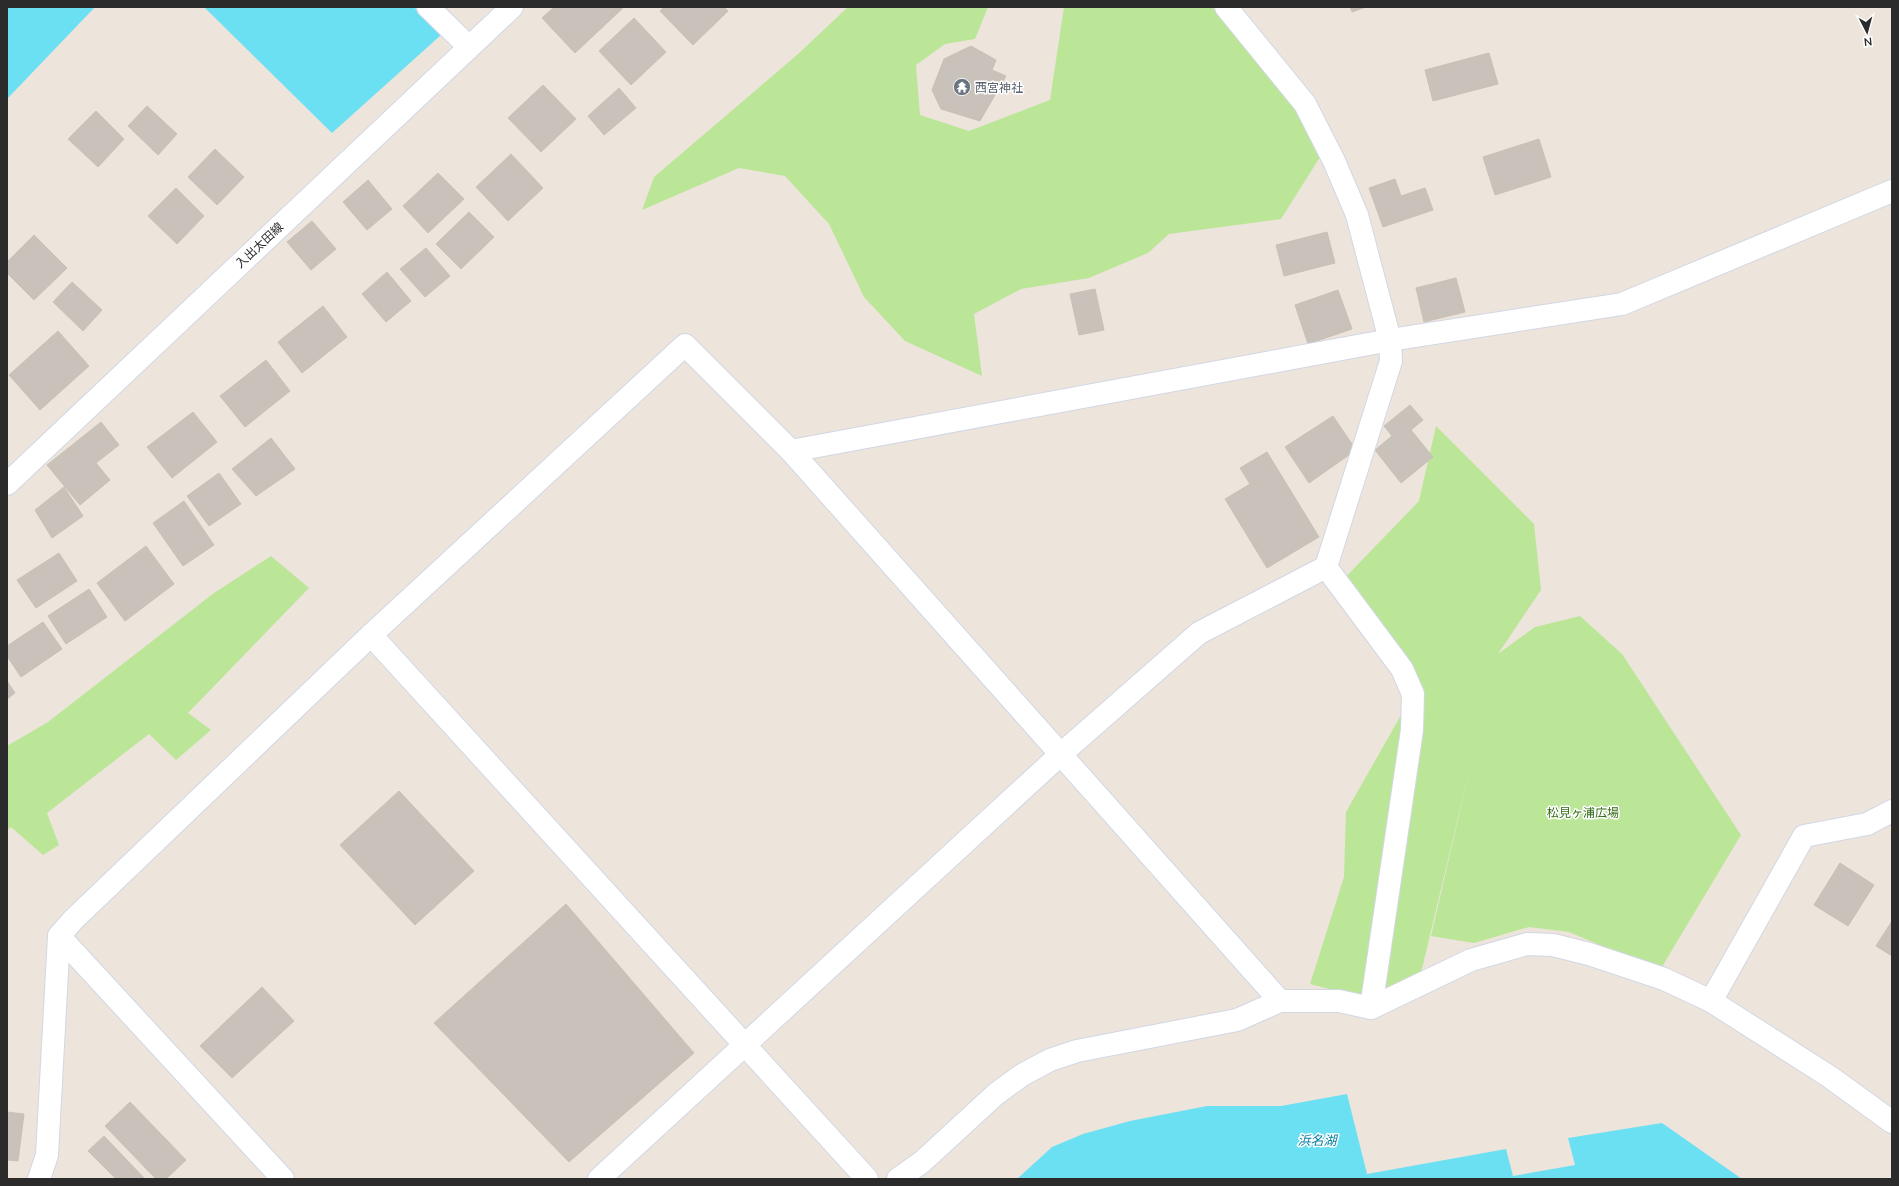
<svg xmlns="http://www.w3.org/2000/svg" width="1899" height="1186" font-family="Mulish,'Noto Sans JP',sans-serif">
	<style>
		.green { fill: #bbe697 }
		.water { fill: #6ce0f3 }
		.building { fill: #c9c2bb; stroke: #c9c0b6 }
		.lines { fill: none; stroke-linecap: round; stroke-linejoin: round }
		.street-casing { stroke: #d2d7e4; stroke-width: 24 }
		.secondary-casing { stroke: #d2d7e4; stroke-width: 24 }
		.street { stroke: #fff; stroke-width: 22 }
		.secondary { stroke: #fff; stroke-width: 22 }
		.labels { text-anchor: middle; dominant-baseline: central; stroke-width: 3; stroke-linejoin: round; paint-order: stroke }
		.worship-label { font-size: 12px; fill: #5b616d; stroke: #fff; text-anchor: start }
		.street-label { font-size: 12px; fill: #2b2b2b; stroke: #fff }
		.park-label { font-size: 12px; fill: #336b17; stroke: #fff }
		.water-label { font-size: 13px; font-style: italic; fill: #087fa2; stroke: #fff }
	</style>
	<rect width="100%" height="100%" fill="#ede4dc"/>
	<g class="green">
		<polygon points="848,7 988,7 975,39 945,44 916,65 920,115 969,131 1050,100 1064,7 1212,7 1234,32 1274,65 1320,157 1281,219 1169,234 1148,253 1089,278 1021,289 974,314 982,376 905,341 864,297 829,224 785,176 739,168 642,210 654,177 797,55"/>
		<polygon points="1436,426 1534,524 1541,590 1498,654 1535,627 1580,616 1622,654 1741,835 1660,970 1569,932 1529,927 1474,943 1431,936 1472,759 1420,977 1376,1001 1310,984 1344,877 1346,812 1413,694 1338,585 1419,501"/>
		<polygon points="271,556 309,588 188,713 211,730 176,760 149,734 47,813 59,845 43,855 11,827 7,830 7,746 48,722 214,593"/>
	</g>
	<g class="water">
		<polygon points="7,7 95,7 7,99"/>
		<polygon points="204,7 414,7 441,35 332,133"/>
		<polygon points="1347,1094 1367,1174 1506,1149 1513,1176 1575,1165 1568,1138 1662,1123 1742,1179 1017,1179 1052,1147 1083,1134 1130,1121 1207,1106 1281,1106"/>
	</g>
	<g class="building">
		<polygon points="554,7 624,7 575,53 542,18"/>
		<polygon points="664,7 724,7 728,11 693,45 660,11"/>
		<polygon points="1350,7 1366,7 1352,12"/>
		<polygon points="634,18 666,52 631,85 599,51"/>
		<polygon points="971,46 996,60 992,70 1006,76 980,121 941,109 932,90 944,59"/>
		<polygon points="1489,53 1498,84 1433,101 1425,70"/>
		<polygon points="543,85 576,119 541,152 508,118"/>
		<polygon points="619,88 636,108 604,135 588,116"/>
		<polygon points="147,106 177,134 158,155 128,126"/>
		<polygon points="96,111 124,139 98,167 68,139"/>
		<polygon points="1539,139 1551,177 1495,195 1483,157"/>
		<polygon points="215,149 244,177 217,205 188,177"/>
		<polygon points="511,154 543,188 508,221 476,187"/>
		<polygon points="438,173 464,199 428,233 403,206"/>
		<polygon points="1395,179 1401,196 1425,188 1433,210 1383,227 1369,188"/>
		<polygon points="368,180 392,209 367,230 343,202"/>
		<polygon points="176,188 204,216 177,244 148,216"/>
		<polygon points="469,212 494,237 461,269 436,244"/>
		<polygon points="312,221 336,249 311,270 287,242"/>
		<polygon points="1327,232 1335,263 1284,276 1276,245"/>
		<polygon points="34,235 67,268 34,300 7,273 7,262"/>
		<polygon points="426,248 450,276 425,297 400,269"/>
		<polygon points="387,272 411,301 386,322 362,294"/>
		<polygon points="1456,278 1465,312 1424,322 1416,288"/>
		<polygon points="72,282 102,310 83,331 53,302"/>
		<polygon points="1095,289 1104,330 1079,335 1070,294"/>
		<polygon points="1338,290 1352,329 1308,344 1295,305"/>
		<polygon points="323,306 347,337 302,373 278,342"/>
		<polygon points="58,331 89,366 40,410 9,375"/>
		<polygon points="266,360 290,391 245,427 220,396"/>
		<polygon points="1410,405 1423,420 1411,430 1433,457 1401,483 1375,450 1392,436 1384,426"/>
		<polygon points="193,412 217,442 172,478 147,447"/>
		<polygon points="1333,416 1356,450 1309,483 1285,447"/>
		<polygon points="101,422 119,445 96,463 110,480 80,505 47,465"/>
		<polygon points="271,438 295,469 256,496 232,469"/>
		<polygon points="1267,452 1319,537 1267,568 1225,499 1250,484 1240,468"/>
		<polygon points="219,473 241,504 209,526 187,496"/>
		<polygon points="64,487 83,516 52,538 35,510"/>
		<polygon points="184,501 214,545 183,566 153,523"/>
		<polygon points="146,546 174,584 125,621 97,583"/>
		<polygon points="59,553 77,581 36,608 17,580"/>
		<polygon points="89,589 107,617 66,644 48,616"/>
		<polygon points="43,622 62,649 21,677 7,656 7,646"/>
		<polygon points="7,681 15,693 7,699"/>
		<polygon points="399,791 474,871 415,925 340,845"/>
		<polygon points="1840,863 1874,885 1848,926 1814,905"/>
		<polygon points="566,904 694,1053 569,1162 434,1023"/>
		<polygon points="1892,921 1892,956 1876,946"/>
		<polygon points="262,987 294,1021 232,1078 200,1046"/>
		<polygon points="130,1102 186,1160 166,1179 156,1179 105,1126"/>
		<polygon points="7,1112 24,1114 18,1161 7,1160"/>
		<polygon points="104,1136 145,1179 116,1179 88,1151"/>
	</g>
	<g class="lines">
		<defs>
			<g id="street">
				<polyline points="428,7 469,47"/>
				<polyline points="791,451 1390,340 1622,304 1892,191"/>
				<polyline points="1326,567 1402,669 1413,694 1412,730 1371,1008"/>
				<polyline points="371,635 867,1179"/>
				<polyline points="59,936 283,1179"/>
				<polyline points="1711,1001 1804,836 1867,824 1892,811"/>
				<polyline points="39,1179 47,1155 59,936 73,920 371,635 685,345 791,451 1280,1001"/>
				<polyline points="599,1179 1061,754 1199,633 1326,567 1391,361 1390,340 1357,215 1334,161 1305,104 1226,7"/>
				<polyline points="898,1179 922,1162 996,1094 1022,1075 1050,1060 1077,1051 1237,1020 1280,1001 1339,1001 1371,1008 1471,960 1527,944 1553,945 1589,954 1664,979 1711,1001 1830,1077 1892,1122"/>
			</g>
			<polyline id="secondary" points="7,484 512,7"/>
		</defs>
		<use href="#street" class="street-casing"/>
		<use href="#secondary" class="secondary-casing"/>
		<use href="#street" class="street"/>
		<use href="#secondary" class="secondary"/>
	</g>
	<defs>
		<symbol id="temple-disc" viewBox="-11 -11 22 22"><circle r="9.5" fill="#6b7280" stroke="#fff"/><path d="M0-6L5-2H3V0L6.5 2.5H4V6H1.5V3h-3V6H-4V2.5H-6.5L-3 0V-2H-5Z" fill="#fff"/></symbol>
	</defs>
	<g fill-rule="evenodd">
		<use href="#temple-disc" x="952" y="77" width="20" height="20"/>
	</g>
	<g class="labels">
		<g class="worship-label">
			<text x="975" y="87">西宮神社</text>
		</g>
		<g class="street-label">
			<text transform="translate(259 245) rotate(-43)">入出太田線</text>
		</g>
		<g class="park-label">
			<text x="1583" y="812">松見ヶ浦広場</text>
		</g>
		<g class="water-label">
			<text x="1317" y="1140">浜名湖</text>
		</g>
	</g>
	<rect width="1899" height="1186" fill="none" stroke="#2b2b2b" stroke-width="16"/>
	<g transform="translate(1867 32) rotate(174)" stroke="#ffffff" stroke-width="3" paint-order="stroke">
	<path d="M0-3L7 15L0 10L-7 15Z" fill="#2b2b2b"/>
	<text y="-6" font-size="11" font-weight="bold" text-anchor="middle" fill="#2b2b2b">N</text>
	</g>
</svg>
